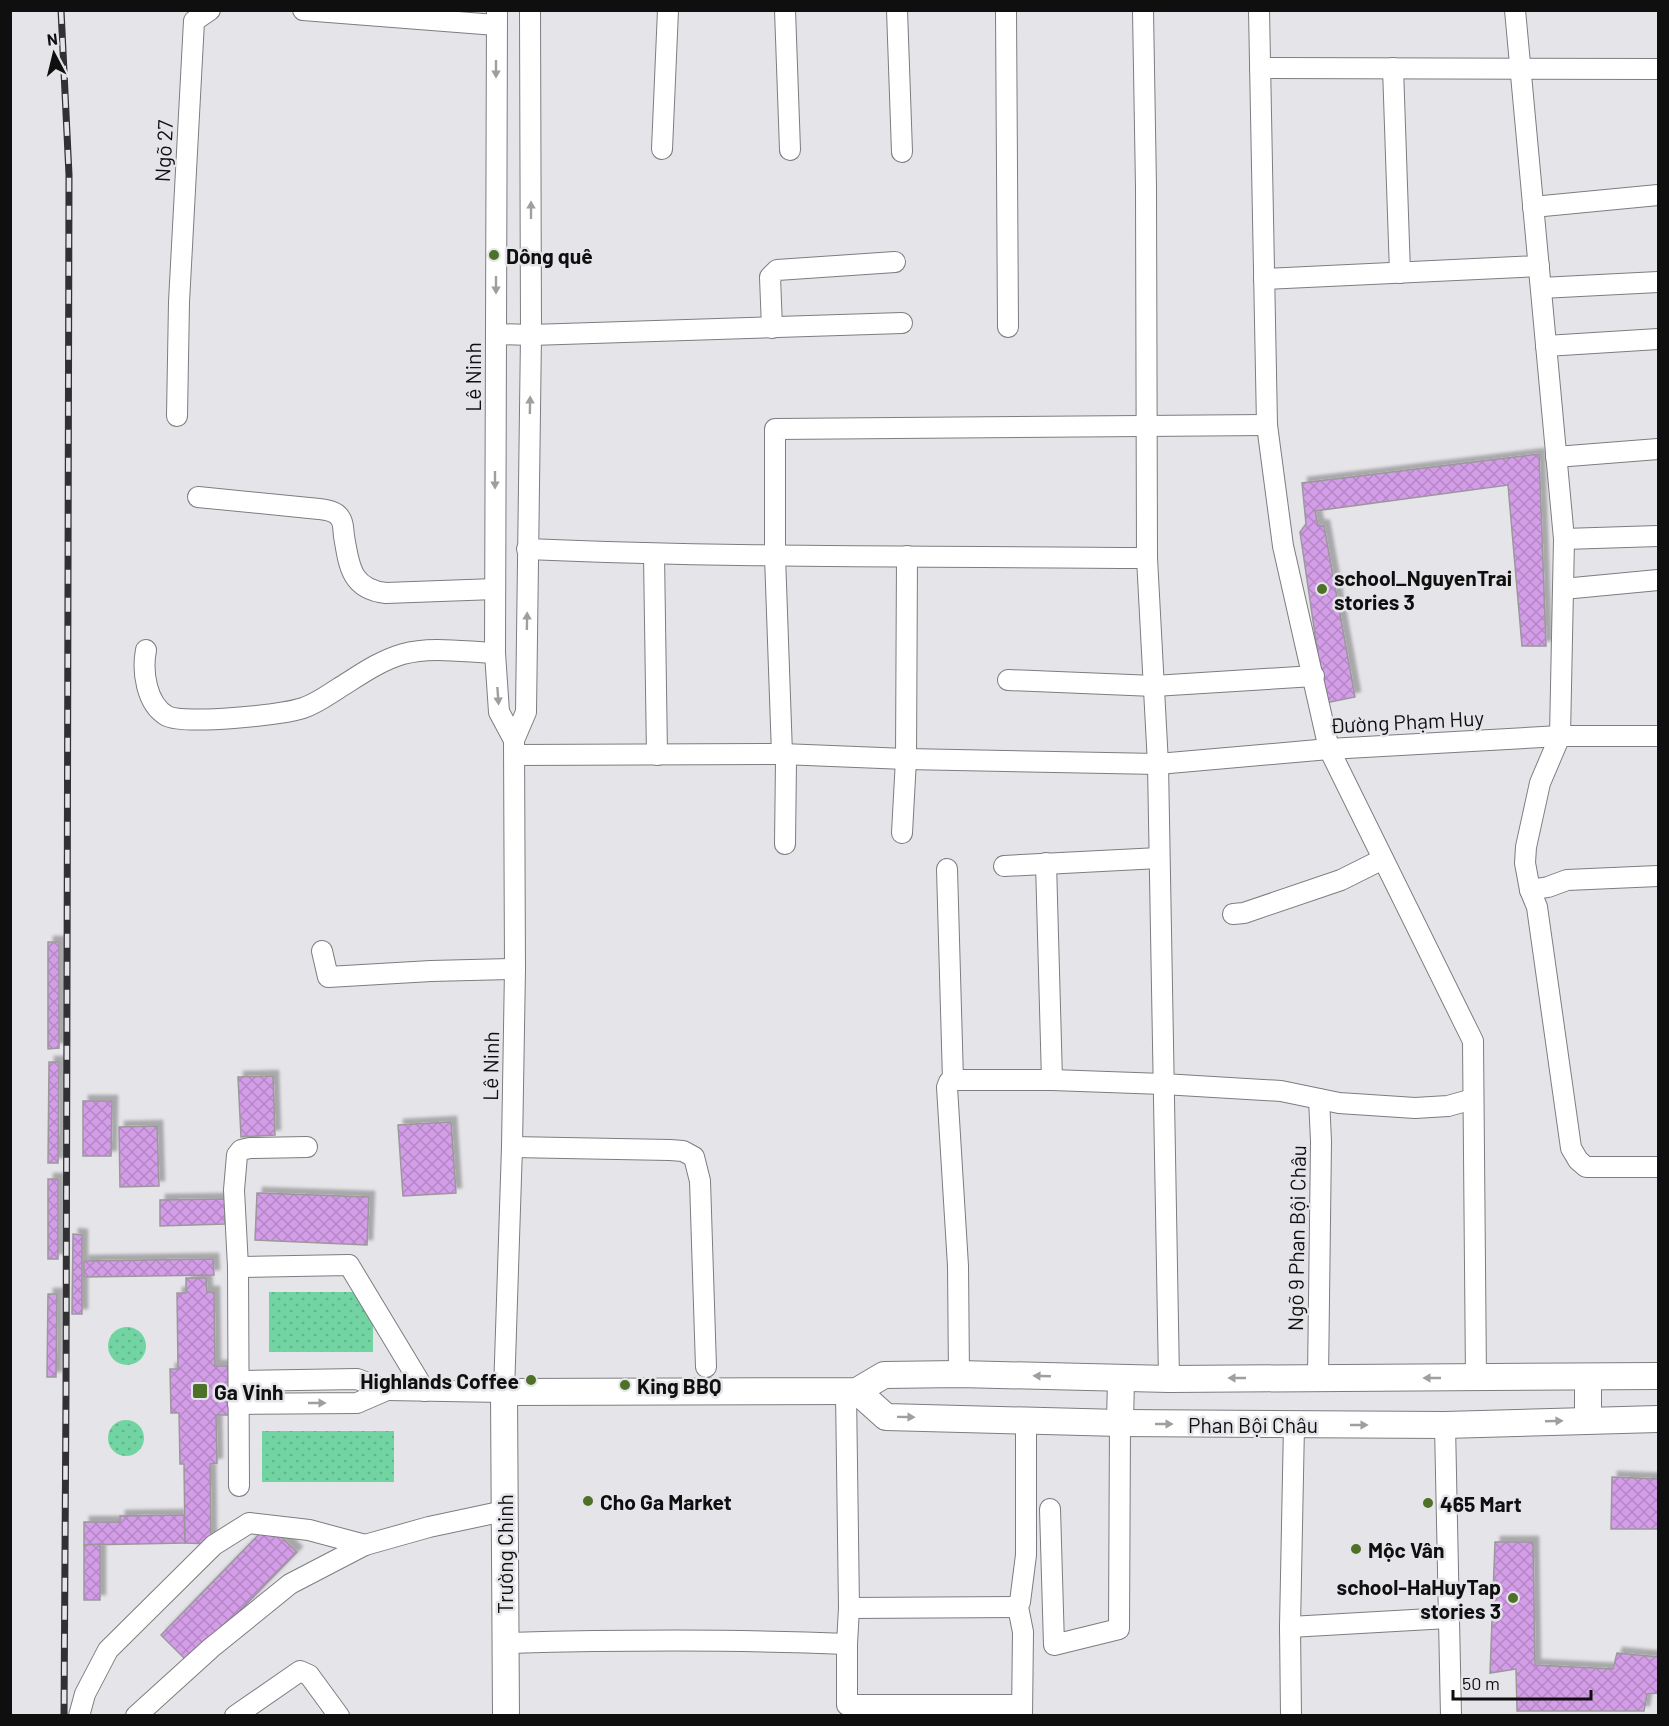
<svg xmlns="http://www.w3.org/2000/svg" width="1669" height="1726" font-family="Barlow,sans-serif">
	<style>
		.park { fill: url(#park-dots) }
		.building { fill: url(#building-cross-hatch); stroke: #9b989b; stroke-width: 1.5; filter: url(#shadow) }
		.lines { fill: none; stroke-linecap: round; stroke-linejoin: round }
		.minor-casing { stroke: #7d7d81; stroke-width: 22 }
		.major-casing { stroke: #7d7d81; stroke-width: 28 }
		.minor { stroke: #fff; stroke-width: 20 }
		.major { stroke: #fff; stroke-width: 26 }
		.rail-casing { stroke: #313133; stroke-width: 7 }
		.rail { stroke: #e5e5e9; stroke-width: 4.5; stroke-dasharray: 14; stroke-linecap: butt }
		.oneway { fill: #9f9f9f }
		.poi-dot { fill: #4e7129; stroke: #e5e5e9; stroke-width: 2 }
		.labels { text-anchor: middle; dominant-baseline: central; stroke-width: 5; stroke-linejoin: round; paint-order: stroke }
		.street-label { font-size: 21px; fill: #0f0f10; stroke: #e5e5e9 }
		.poi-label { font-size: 21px; font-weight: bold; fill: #0f0f10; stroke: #e5e5e9; text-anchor: start }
	</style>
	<defs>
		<pattern id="park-dots" width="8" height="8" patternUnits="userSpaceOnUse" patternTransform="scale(1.5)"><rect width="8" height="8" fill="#71d4a2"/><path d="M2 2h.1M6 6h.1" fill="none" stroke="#61b58a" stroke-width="1.8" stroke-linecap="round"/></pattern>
		<pattern id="building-cross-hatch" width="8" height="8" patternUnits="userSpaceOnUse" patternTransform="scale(1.5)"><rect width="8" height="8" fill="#d49de7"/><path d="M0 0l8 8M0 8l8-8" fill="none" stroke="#b586c5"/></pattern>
		<filter id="shadow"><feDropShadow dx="5.5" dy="-5.5" stdDeviation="1.5" flood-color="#0004"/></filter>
	</defs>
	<rect width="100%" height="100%" fill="#e5e5e9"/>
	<g class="park">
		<polygon points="269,1292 353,1292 373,1318 373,1352 269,1352"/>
		<circle cx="127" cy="1346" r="19"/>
		<circle cx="126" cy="1438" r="18"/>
		<rect x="262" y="1431" width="132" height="51"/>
	</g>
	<g class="building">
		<polygon points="1539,454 1546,646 1522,646 1508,485 1315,511 1318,525 1324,526 1355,697 1325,703 1300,532 1306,524 1302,483"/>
		<polygon points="48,942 59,942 59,1048 48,1049"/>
		<polygon points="49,1062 59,1062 58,1163 48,1163"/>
		<polygon points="273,1076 275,1135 241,1137 238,1077"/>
		<polygon points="83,1101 112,1101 111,1156 83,1156"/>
		<polygon points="451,1122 456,1193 403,1196 398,1125"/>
		<polygon points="157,1126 159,1186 120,1187 119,1127"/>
		<rect x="48" y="1179" width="10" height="80"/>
		<polygon points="257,1193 369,1197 367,1245 255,1240"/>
		<polygon points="225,1199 225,1224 160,1226 160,1200"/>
		<polygon points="73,1234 82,1235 82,1314 72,1314"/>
		<polygon points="213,1259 214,1275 84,1277 84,1261"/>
		<polygon points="186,1278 206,1278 207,1292 214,1292 215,1366 228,1366 229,1415 216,1415 217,1463 210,1464 211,1544 185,1543 184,1464 180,1464 179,1413 171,1413 170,1369 178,1369 177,1293 186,1293"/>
		<polygon points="48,1294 57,1294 56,1377 47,1377"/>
		<polygon points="1612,1477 1658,1479 1658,1529 1611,1529"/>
		<polygon points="184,1515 185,1543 84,1545 84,1522 120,1522 120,1516"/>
		<polygon points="268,1525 297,1552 189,1663 161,1635"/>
		<polygon points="1495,1542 1533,1542 1535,1665 1613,1669 1617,1653 1658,1657 1658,1693 1647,1694 1644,1711 1517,1711 1516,1669 1490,1673"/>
		<polygon points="100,1544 100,1600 84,1600 84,1545"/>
	</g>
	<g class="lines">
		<defs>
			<g id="minor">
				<polyline points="303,10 496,25"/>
				<polyline points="497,10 495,653 499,712 514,740"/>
				<polyline points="785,10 790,150"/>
				<polyline points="897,10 902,152"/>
				<polyline points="1006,10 1008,327"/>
				<polyline points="1143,10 1146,188 1147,558 1158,764 1169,1379"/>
				<polyline points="1259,10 1267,425 1283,546 1329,749 1473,1041 1476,1378"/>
				<polyline points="1515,10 1564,539 1560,736 1540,783 1526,847 1525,863 1530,890"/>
				<polyline points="1260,68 1658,69"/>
				<polyline points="1393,68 1400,273"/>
				<polyline points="662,149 668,10"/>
				<polyline points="1533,207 1658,195"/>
				<polyline points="1264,279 1539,266"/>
				<polyline points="1541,288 1658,282"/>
				<polyline points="772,328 770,277 777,270 895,262"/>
				<polyline points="496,334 531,335 902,323"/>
				<polyline points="1546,346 1658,339"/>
				<polyline points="177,416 179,302 194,21 210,10"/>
				<polyline points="1556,457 1658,449"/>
				<path d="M198,497L319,509C326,510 336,511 340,518C344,523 343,530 344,536C349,566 351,589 386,593L495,589"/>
				<polyline points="1564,539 1658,536"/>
				<path d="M527,549C734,558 940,556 1147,558"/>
				<polyline points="654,555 657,755"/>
				<polyline points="1563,589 1658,580"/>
				<path d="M146,650C142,671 146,704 167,716C185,725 281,715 303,708C316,704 328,695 339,688C360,675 379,661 403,654C432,646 465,652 495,653"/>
				<polyline points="1008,680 1154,686 1314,676"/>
				<polyline points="515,755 782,754 906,759 1158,764 1329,749 1560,736 1658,736"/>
				<polyline points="902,833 906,759 907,556"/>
				<polyline points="785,844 786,761 782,754 775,556 775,429 1267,425"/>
				<polyline points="1046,863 1052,1080"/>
				<polyline points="1004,866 1159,858"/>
				<polyline points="947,869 953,1080"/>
				<polyline points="1658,876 1567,880 1548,887 1530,890 1537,907 1571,1148 1578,1160 1586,1167 1658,1167"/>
				<polyline points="1233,914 1244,913 1341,880 1383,859"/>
				<polyline points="322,951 328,977 431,971 515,969"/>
				<polyline points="512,1147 670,1150 683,1151 694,1157 700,1181 706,1367"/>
				<polyline points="238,1267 349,1265 425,1391"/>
				<polyline points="959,1374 958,1266 947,1087 949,1082 953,1080 1052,1080 1163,1084 1281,1091 1339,1103 1415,1108 1448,1106 1473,1099"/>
				<polyline points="1318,1378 1321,1141 1319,1099"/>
				<polyline points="239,1381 357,1379 387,1390 504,1392 512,1147 515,969 514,740 526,712 531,335 530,10"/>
				<polyline points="846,1392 849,1608 847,1644 847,1705 1022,1705"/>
				<polyline points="238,1404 357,1403 387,1390"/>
				<polyline points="1445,1425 1451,1716"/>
				<polyline points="239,1486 238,1267 234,1190 237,1155 241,1150 250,1148 307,1147"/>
				<polyline points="1050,1509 1054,1645 1119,1629 1120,1423"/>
				<polyline points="849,1608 1018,1607"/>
				<polyline points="1290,1627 1448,1618"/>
				<path d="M504,1643C619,1640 733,1639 847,1644"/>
				<polyline points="79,1716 85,1694 108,1650 214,1545 249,1523 309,1530 365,1545"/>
				<polyline points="136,1716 211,1648 290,1584 365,1545 429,1527 504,1511"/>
				<polyline points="235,1716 300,1671 309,1675 339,1716"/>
				<polyline points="1022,1716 1023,1632 1018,1607 1020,1602 1026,1555 1026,1421"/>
				<polyline points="1291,1716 1290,1627 1294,1425"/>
			</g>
			<g id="major">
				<polyline points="1588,1377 1588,1420"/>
				<polyline points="857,1391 886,1417 1120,1423 1445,1425 1658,1419"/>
				<polyline points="1120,1423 1121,1378"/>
				<polyline points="506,1716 504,1392 857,1391 884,1375 959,1374 1169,1379 1658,1376"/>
			</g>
		</defs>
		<use href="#minor" class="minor-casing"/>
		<use href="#major" class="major-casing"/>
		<use href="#minor" class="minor"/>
		<use href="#major" class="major"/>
		<defs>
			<polyline id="rail" points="61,10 69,175 66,1392 64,1716"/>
		</defs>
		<use href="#rail" class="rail-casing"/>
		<use href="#rail" class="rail"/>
	</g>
	<defs><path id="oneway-solid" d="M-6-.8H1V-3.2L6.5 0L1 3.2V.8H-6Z" transform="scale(1.5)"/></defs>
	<g class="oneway">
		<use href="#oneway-solid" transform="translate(496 69) rotate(90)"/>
		<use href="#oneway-solid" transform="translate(531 210) rotate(-90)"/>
		<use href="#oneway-solid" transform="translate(496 285) rotate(90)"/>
		<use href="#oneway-solid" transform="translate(530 405) rotate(-89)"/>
		<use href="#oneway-solid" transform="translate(495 480) rotate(90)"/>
		<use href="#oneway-solid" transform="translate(527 621) rotate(-89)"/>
		<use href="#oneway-solid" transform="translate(498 696) rotate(86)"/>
		<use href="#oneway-solid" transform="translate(1042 1376) rotate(-178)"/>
		<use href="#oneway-solid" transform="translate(1237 1378) rotate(180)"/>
		<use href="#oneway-solid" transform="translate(1432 1378) rotate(-180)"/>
		<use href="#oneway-solid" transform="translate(317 1403)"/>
		<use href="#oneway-solid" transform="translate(906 1417) rotate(1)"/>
		<use href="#oneway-solid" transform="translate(1554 1421) rotate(-2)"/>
		<use href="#oneway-solid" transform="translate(1164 1424)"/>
		<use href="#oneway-solid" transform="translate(1359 1425)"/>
	</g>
	<g class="poi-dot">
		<circle cx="494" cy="255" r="6"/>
		<circle cx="1322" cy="589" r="6"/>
		<circle cx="531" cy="1380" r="6"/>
		<circle cx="625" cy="1385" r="6"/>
		<rect x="192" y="1383" width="16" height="16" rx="3"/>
		<circle cx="588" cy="1501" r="6"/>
		<circle cx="1428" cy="1503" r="6"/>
		<circle cx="1356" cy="1549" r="6"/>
		<circle cx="1513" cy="1598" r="6"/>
	</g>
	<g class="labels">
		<g class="street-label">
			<text transform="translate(163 151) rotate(-87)">Ngõ 27</text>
			<text transform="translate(472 377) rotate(-90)">Lê Ninh</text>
			<text transform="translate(1407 721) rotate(-3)">Đường Phạm Huy</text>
			<text transform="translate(490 1066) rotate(-89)">Lê Ninh</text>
			<text transform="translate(1296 1238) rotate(-89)">Ngõ 9 Phan Bội Châu</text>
			<text x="1253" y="1424">Phan Bội Châu</text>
			<text transform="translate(504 1554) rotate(-90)">Trường Chinh</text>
		</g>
		<g class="poi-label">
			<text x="506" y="255">Dông quê</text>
			<text x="1334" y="577">school_NguyenTrai<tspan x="1334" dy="24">stories 3</tspan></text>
			<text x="519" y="1380" text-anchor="end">Highlands Coffee</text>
			<text x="637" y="1385">King BBQ</text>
			<text x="214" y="1391">Ga Vinh</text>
			<text x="600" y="1501">Cho Ga Market</text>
			<text x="1440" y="1503">465 Mart</text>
			<text x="1368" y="1549">Mộc Vân</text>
			<text x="1501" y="1586" text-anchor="end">school-HaHuyTap<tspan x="1501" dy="24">stories 3</tspan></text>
		</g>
	</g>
	<rect width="1669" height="1726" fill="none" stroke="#0f0f10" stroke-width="24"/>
	<g transform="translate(54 54) rotate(353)" stroke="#e5e5e9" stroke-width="4.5" paint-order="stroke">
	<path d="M0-4.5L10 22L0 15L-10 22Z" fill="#0f0f10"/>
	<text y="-9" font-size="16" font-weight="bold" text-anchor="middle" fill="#0f0f10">N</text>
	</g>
	<path d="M1453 1690v9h138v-9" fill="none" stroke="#0f0f10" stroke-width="3"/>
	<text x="1462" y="1690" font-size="18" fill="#0f0f10" stroke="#e5e5e9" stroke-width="4.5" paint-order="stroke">50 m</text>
</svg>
